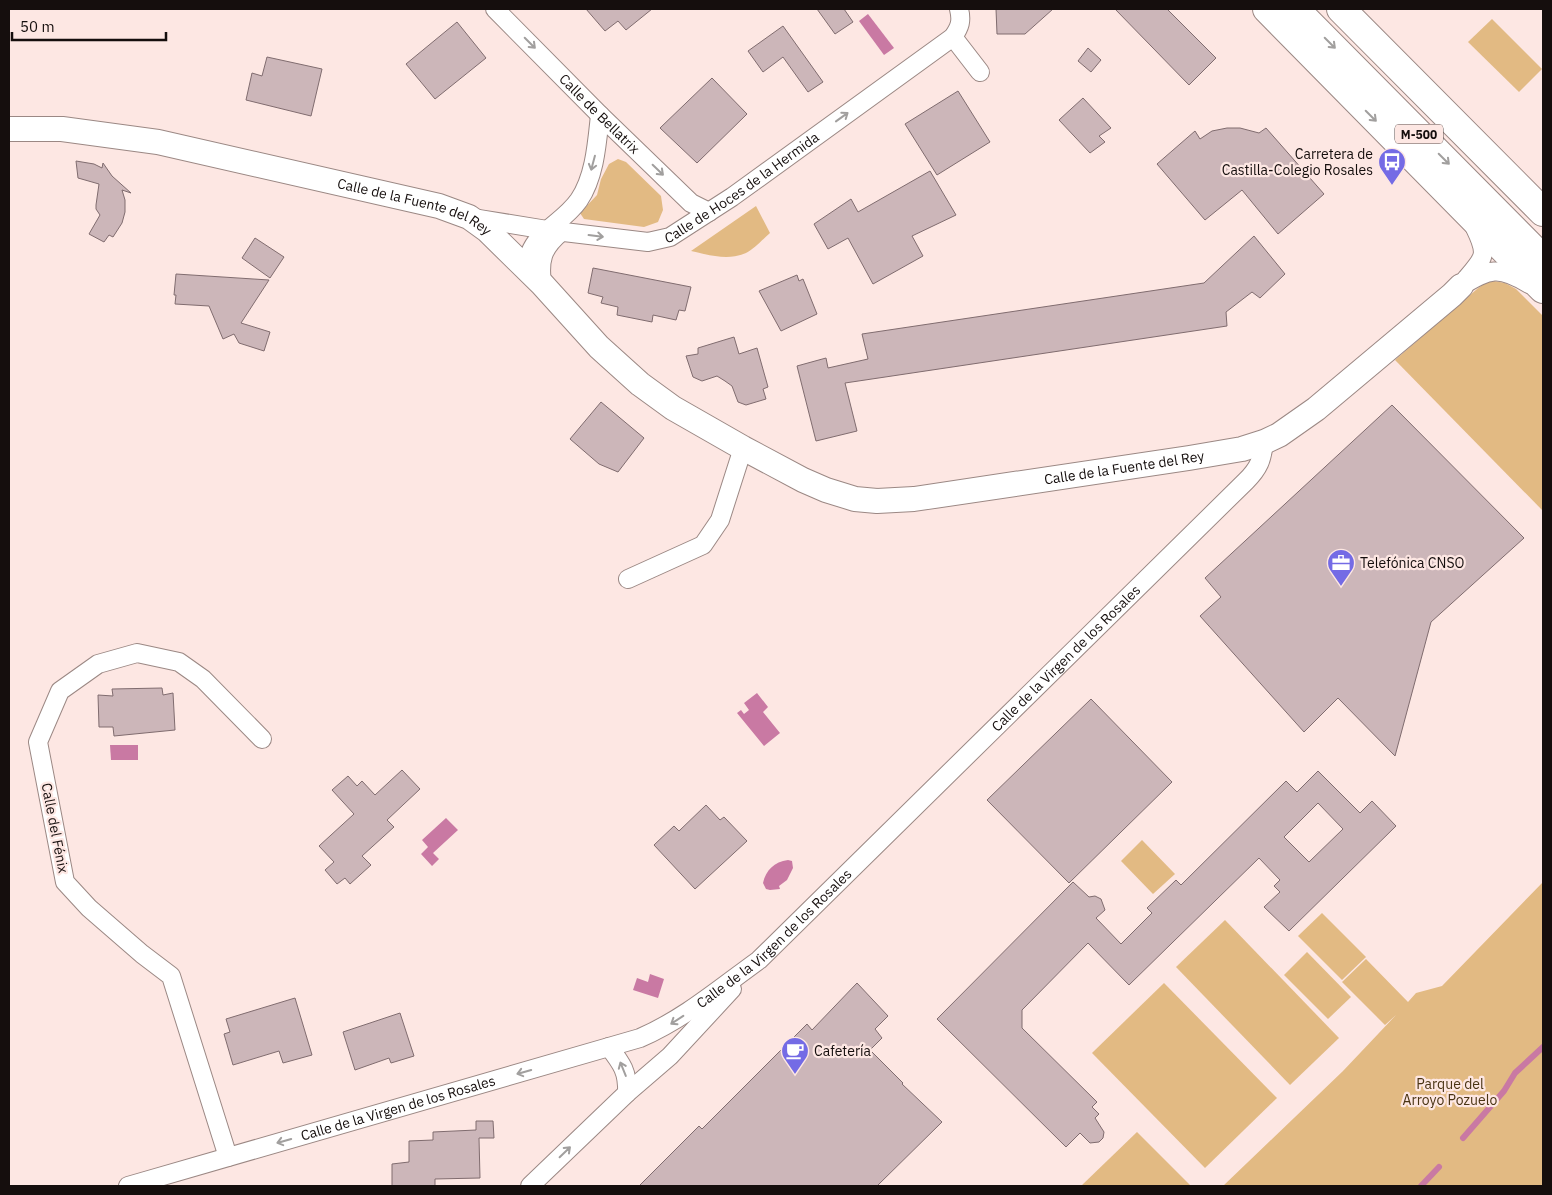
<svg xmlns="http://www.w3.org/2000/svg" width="1552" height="1195" font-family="'IBM Plex Sans',sans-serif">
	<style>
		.green { fill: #e2ba83 }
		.water { fill: #c979a3 }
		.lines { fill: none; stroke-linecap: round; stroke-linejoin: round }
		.stream { stroke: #c979a3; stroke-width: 6 }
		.building { fill: #ccb6b9; stroke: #806c6f; fill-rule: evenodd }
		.street-casing { stroke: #9b8884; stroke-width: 20 }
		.secondary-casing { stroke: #9b8884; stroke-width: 26 }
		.highway-casing { stroke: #9b8884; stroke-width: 30 }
		.street { stroke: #fff; stroke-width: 18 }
		.secondary { stroke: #fff; stroke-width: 24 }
		.highway { stroke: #fff; stroke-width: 28 }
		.oneway { stroke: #a19f9e }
		.labels { text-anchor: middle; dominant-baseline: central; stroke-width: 4.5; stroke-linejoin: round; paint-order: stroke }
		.shield { fill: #fde7e3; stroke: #5b4f4d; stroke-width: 1 }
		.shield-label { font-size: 12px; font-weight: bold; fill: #150e0d }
		.street-label { font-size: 14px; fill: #150e0d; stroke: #fde7e3 }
		.poi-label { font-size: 14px; fill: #150e0d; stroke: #fde7e3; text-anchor: start }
		.park-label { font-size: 14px; fill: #4a3414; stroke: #fde7e3 }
	</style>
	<rect width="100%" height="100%" fill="#fde7e3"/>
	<g class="green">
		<polygon points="1492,19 1542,69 1519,92 1468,42"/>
		<polygon points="618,159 626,162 661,196 663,210 658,222 644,227 584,219 580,213 597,195 601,179 609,164"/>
		<path d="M756,206L770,233C763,239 754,249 746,253C728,261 709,255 691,251Z"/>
		<polygon points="1494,281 1505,283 1516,289 1543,316 1543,511 1395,360 1477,289 1485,283"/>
		<polygon points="1142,840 1175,874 1153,894 1121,861"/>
		<polygon points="1543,882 1543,1186 1223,1186 1343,1071 1396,1015 1385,1025 1342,982 1366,959 1408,1002 1416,993 1442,986"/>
		<polygon points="1322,913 1366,957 1342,980 1298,936"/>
		<polygon points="1225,920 1339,1038 1290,1085 1176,967"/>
		<polygon points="1307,952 1351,997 1328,1019 1284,975"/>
		<polygon points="1164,983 1277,1098 1205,1168 1092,1053"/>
		<polygon points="1137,1132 1191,1186 1081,1186"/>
	</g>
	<g class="water">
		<polygon points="868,14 894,48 884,55 859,21"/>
		<polygon points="757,693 768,707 763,712 780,733 764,746 737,713 741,710 744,714 749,710 744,703"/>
		<polygon points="110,745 138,745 138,760 111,760"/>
		<polygon points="446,818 458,830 433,853 439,859 432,866 421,854 428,847 422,840"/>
		<path d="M788,860L792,861L793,868L787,880L779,886L780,889L770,890L766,889L763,883C766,870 774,862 788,860Z"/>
		<polygon points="650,974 664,979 658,998 633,990 637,978 648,982"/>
	</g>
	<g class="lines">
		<g class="stream">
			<polyline points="1463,1138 1504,1091 1515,1073 1543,1047"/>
			<polyline points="1421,1186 1439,1167"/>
		</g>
	</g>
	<g class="building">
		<polygon points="586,9 652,9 626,30 618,21 605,31"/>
		<polygon points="817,9 844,9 853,22 835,34"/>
		<polygon points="996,9 1053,9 1025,34 997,34"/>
		<polygon points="1115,9 1167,9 1216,58 1189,85"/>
		<polygon points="457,22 486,58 435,99 406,64"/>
		<polygon points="783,26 823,82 808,92 783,57 763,72 748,51"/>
		<polygon points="1088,48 1101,60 1091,72 1078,61"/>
		<polygon points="267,57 322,69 311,116 246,100 252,73 262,76"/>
		<polygon points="712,78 747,114 697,163 660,128"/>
		<polygon points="958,91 990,142 937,175 905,124"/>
		<polygon points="1083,98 1111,128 1099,136 1105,142 1090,153 1059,120"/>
		<polygon points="1227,128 1240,128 1259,133 1266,128 1324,194 1278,234 1242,190 1205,220 1157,164 1195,131 1200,139 1212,131"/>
		<polygon points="76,161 94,164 102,168 103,163 112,176 131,193 122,190 125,200 125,212 122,223 113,237 109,235 104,242 89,234 100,215 96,209 96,205 99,184 78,178"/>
		<polygon points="930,171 956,215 912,236 923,256 873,284 848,238 828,249 814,224 851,199 858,212"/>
		<polygon points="1254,236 1285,274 1260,298 1252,292 1226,312 1227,326 845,383 857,431 816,441 797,366 826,358 828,368 868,359 862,334 1204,283"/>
		<polygon points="255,238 284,257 270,278 242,258"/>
		<polygon points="593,268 691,287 685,311 679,310 676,320 653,315 652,322 617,315 618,307 601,303 603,297 588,293"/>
		<polygon points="176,274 269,280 241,323 270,332 264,351 239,343 234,334 223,339 209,306 175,304 176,295 174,295"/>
		<polygon points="797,275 799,281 803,279 817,314 781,331 759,291"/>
		<polygon points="734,337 739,354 757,348 768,387 763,389 766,399 746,405 738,402 732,386 725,381 717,376 702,381 693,377 686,356 698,354 698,348"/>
		<polygon points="601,402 644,438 618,472 599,464 570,439"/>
		<polygon points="1392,405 1524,538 1431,622 1395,756 1338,698 1304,732 1200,616 1221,597 1205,578"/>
		<polygon points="162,688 163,695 173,693 175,730 114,736 113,727 99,727 98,695 113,696 112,689"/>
		<polygon points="1091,699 1172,782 1069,883 987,800"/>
		<polygon points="402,770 420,789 387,820 394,827 362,856 371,865 350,884 345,878 337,884 325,870 334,862 319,846 354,814 332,790 348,776 357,786 362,781 375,795"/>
		<path d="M1318,771L1360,813L1372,801L1396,826L1289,931L1264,907L1280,892L1274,886L1280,880L1259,858L1129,985L1088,943L1022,1010V1028L1097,1102L1092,1107L1099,1114L1095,1118L1104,1132L1103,1138L1099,1142L1090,1143L1080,1133L1066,1147L937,1019L1073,882L1089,897L1095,896L1101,899L1105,910L1096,918L1121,944L1152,913L1147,908L1176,880L1181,885L1286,781L1297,792ZM1318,803L1343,829L1309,862L1284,837Z"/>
		<polygon points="706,805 720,820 724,817 747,841 695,889 654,845 674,826 679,831"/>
		<polygon points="857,983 888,1016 875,1029 882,1038 870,1050 903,1083 902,1084 942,1122 877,1186 639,1186 699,1126 702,1129 807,1024 812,1030"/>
		<polygon points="295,998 312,1055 283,1063 279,1051 233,1065 224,1034 230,1032 226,1019"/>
		<polygon points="400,1013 414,1056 391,1063 389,1058 355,1070 343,1032"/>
		<polygon points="476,1121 493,1121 494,1138 479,1138 480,1178 435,1179 435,1186 392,1186 392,1164 409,1162 409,1141 433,1140 433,1132 476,1130"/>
	</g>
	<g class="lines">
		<defs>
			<g id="street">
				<path id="s1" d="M495,9L600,115L691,203L709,212"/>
				<polyline points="953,37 980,72"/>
				<path id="s2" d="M473,218L547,230L648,242L670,237L732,197L953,37C960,27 962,21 959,9"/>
				<path d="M526,268C531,231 560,227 579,200C595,176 597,143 600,115"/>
				<path d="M1466,279C1485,257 1488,255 1475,228"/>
				<path d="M542,284C539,260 542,248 561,232"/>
				<path d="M1461,286C1490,269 1498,265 1529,284"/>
				<polyline points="628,579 703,545 720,520 743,448"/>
				<path d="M609,1047C622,1064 628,1072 627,1093"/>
				<polyline points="228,1157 171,976 142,954 89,908 65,882 38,742 60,691 98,664 137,653 179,662 203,679 262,739"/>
				<path id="s3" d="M128,1186L640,1038C684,1019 720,988 759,960L1246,481C1259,468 1262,460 1264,442"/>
				<polyline points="530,1186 627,1093 670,1056 732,989"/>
			</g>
			<g id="secondary">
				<path id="s4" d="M9,129H62L158,142L439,206L469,217L487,230L542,284L599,347L640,384L673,408L743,448L803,480L826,490L855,499L877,501L914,499L1189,458L1242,449L1264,442L1279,435L1316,409L1452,295L1461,286"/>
			</g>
			<g id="highway">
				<polyline points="1267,9 1543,289"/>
				<polyline points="1295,9 1543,259"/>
				<polyline points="1341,9 1543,212"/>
			</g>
		</defs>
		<use href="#street" class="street-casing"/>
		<use href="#secondary" class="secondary-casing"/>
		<use href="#highway" class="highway-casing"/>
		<use href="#street" class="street"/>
		<use href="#secondary" class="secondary"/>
		<use href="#highway" class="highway"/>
	</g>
	<defs><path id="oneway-shaft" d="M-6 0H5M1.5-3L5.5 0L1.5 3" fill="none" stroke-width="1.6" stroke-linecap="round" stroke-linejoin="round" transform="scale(1.25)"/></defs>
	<g class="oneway">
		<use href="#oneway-shaft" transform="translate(530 43) rotate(45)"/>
		<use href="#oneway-shaft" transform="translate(1330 43) rotate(45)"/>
		<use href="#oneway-shaft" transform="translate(1371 116) rotate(45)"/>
		<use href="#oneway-shaft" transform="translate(842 117) rotate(-36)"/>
		<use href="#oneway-shaft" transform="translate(1444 159) rotate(45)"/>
		<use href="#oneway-shaft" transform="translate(593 163) rotate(105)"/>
		<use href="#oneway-shaft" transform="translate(658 170) rotate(44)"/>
		<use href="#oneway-shaft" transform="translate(596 236) rotate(7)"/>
		<use href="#oneway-shaft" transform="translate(677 1020) rotate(147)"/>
		<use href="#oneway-shaft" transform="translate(623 1069) rotate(-112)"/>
		<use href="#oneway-shaft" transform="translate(524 1072) rotate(164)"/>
		<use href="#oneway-shaft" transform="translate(284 1141) rotate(164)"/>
		<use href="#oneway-shaft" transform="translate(565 1152) rotate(-44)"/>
	</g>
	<defs>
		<symbol id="bus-pin" viewBox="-11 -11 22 30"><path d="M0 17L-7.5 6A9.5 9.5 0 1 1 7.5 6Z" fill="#746be5" stroke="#fde7e3"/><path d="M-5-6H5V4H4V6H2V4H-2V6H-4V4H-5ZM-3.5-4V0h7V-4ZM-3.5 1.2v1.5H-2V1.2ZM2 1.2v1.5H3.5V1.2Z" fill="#fff"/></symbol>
		<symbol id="office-pin" viewBox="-11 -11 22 30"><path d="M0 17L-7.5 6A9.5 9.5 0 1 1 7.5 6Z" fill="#746be5" stroke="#fde7e3"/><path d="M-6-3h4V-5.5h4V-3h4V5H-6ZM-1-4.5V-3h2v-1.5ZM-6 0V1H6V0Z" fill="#fff"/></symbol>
		<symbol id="cafe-pin" viewBox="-11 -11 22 30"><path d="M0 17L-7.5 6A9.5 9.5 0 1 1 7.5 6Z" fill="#746be5" stroke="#fde7e3"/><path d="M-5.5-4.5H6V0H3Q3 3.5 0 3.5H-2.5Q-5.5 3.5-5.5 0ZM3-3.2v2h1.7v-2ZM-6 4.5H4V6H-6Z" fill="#fff"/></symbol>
	</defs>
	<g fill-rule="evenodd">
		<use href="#bus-pin" x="1376" y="146" width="32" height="43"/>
		<use href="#office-pin" x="1325" y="547" width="32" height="43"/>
		<use href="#cafe-pin" x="779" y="1035" width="32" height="43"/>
	</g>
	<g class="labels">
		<rect class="shield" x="1395" y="124.5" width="48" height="19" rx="4"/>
		<g class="shield-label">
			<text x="1419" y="134">M-500</text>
		</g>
		<g class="street-label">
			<text stroke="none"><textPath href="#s1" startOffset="148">Calle de Bellatrix</textPath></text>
			<text stroke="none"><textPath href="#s2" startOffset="286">Calle de Hoces de la Hermida</textPath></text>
			<text stroke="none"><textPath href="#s4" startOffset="415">Calle de la Fuente del Rey</textPath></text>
			<text stroke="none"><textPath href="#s4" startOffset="1226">Calle de la Fuente del Rey</textPath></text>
			<text stroke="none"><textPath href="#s3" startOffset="1106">Calle de la Virgen de los Rosales</textPath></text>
			<text transform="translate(55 828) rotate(79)">Calle del Fénix</text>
			<text stroke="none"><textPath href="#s3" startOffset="701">Calle de la Virgen de los Rosales</textPath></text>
			<text stroke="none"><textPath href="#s3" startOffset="281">Calle de la Virgen de los Rosales</textPath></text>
		</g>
		<g class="poi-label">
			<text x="1373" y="154" text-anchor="end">Carretera de<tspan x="1373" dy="16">Castilla-Colegio Rosales</tspan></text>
			<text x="1360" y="563">Telefónica CNSO</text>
			<text x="814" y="1051">Cafetería</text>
		</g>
		<g class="park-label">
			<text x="1450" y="1084">Parque del<tspan x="1450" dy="16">Arroyo Pozuelo</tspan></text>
		</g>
	</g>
	<rect width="1552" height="1195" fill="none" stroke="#150e0d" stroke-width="20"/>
	<path d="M12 32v8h154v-8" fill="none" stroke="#150e0d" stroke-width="2.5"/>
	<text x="20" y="32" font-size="15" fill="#150e0d" stroke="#fde7e3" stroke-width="4" paint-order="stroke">50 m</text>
</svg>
